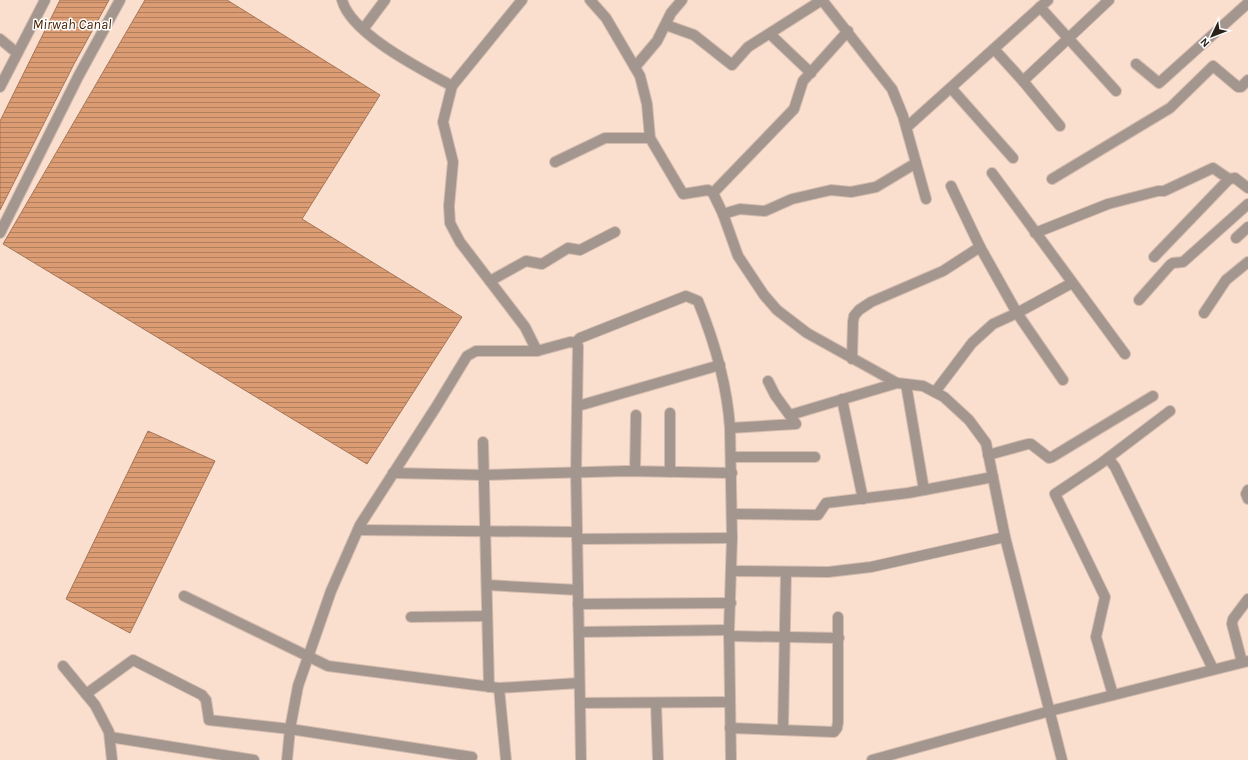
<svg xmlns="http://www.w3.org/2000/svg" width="1248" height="760" font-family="Karla,sans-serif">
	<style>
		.water { fill: url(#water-rules); stroke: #a67759 }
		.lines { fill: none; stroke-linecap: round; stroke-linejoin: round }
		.minor-casing { stroke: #d5bcae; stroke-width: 12 }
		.minor { stroke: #a2968f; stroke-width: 10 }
		.labels { text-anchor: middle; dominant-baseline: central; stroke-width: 3; stroke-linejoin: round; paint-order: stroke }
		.water-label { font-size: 14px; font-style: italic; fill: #492102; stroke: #fff }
	</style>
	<defs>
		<pattern id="water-rules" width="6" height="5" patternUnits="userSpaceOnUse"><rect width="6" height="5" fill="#db9c74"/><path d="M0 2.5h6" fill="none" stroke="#b27f5e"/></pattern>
	</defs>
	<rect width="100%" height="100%" fill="#fadece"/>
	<g class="water">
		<polygon points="60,0 109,0 74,64 0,210 0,121"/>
		<polygon points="145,0 227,0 380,95 302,219 462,317 367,464 3,244"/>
		<polygon points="148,431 215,461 130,633 66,599"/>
	</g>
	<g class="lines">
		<defs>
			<g id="minor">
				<path d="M342,0C351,34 421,69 452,86"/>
				<polyline points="590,0 606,18 640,76 647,104 650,138 683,194 708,190 713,193 723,214 738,256 764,295 777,310 807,333 897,383 923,386 944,397 969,420 986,443 1005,537 1062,760"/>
				<polyline points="822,0 892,89 903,116 926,199"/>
				<polyline points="1040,7 1116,91"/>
				<polyline points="666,25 694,35 732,65 748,47 822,0"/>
				<polyline points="364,28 385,0"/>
				<polyline points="770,34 811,73"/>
				<polyline points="0,39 17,53"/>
				<polyline points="994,49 1023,81 1060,126"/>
				<polyline points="1136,64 1159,83 1248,3"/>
				<polyline points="635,67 657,41 671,13 682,0"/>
				<polyline points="1023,81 1109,0"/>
				<polyline points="0,87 45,0"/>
				<polyline points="951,88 1013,158"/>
				<polyline points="907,127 1048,0"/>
				<polyline points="555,162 605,138 650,138"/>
				<polyline points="992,173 1125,354"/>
				<polyline points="1052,179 1170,108 1213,66 1238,87 1241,87 1248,80"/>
				<polyline points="951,186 980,247 1017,313 1063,380"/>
				<polyline points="713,193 794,109 803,81 848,31"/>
				<polyline points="723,214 740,209 765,211 792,199 831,190 851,192 876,187 916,163"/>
				<polyline points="0,233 79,75 120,0"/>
				<polyline points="1035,233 1108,204 1158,191 1164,191 1213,168 1229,179"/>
				<polyline points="1236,238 1248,227"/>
				<polyline points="1154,257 1229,179 1235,178 1248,188"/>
				<polyline points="490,281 526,261 542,264 568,248 580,250 615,232"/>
				<polyline points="1139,300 1170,265 1173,263 1183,262 1248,204"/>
				<polyline points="1204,313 1226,280 1248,262"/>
				<path d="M575,343L580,338L686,296L698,301C715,343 727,383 730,428"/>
				<polyline points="537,351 570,342 575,343 578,346 576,473 581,760"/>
				<polyline points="852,359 853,322 854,316 859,310 871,302 943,271 980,247"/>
				<polyline points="906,384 924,490"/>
				<polyline points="935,392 972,343 993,324 1017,313 1072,283"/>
				<polyline points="842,399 863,499"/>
				<polyline points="578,406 720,365"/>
				<polyline points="790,415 897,383"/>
				<polyline points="483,442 489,687"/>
				<polyline points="988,455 1028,444 1031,444 1049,458 1052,457 1153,396"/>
				<polyline points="731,457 815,457"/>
				<polyline points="1108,458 1115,467 1213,669"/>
				<polyline points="635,471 636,415"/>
				<polyline points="670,472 670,413"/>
				<polyline points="393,473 484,475 626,471 732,473"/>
				<polyline points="1248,490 1246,494 1248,499"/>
				<polyline points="732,514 818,515 826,503 908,493 993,477"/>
				<polyline points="358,530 577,532"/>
				<polyline points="577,539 732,538"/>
				<polyline points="732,571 828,572 871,567 1005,537"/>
				<polyline points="487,585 578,590"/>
				<polyline points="184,596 328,666 499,688 579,683"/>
				<polyline points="578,604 731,603"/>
				<polyline points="411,617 487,616"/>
				<polyline points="579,632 729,630"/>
				<polyline points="729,636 839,638"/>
				<polyline points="1242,662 1232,624 1233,619 1248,599"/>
				<polyline points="63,666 95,705 109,732 112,760"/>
				<polyline points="499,688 506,760"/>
				<polyline points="86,694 133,660 202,695 206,700 209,720 290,729 472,757"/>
				<polyline points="1113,695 1096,637 1105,597 1055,494 1100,464 1170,411"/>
				<polyline points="580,703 730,702"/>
				<polyline points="656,703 658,760"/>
				<polyline points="730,728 834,732 837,728 838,722 838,617"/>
				<polyline points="783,730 786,572"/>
				<polyline points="110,737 254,760"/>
				<polyline points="287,760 290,729 298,686 331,591 360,525 436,407 467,356 476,351 537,351 525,327 460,242 450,223 449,206 453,162 443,122 452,86 522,0"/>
				<polyline points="731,760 729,630 732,538 730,428 796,424 775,395 768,381"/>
				<polyline points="872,760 1050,711 1248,661"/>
			</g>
		</defs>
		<use href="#minor" class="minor-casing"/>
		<use href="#minor" class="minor"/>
	</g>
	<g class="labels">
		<g class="water-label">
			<text x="72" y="24">Mirwah Canal</text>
		</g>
	</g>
	<g transform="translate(1212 36) rotate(227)" stroke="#ffffff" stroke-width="3" paint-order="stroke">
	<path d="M0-3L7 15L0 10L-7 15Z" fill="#2a211a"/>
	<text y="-6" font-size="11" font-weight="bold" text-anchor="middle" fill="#2a211a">N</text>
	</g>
</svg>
